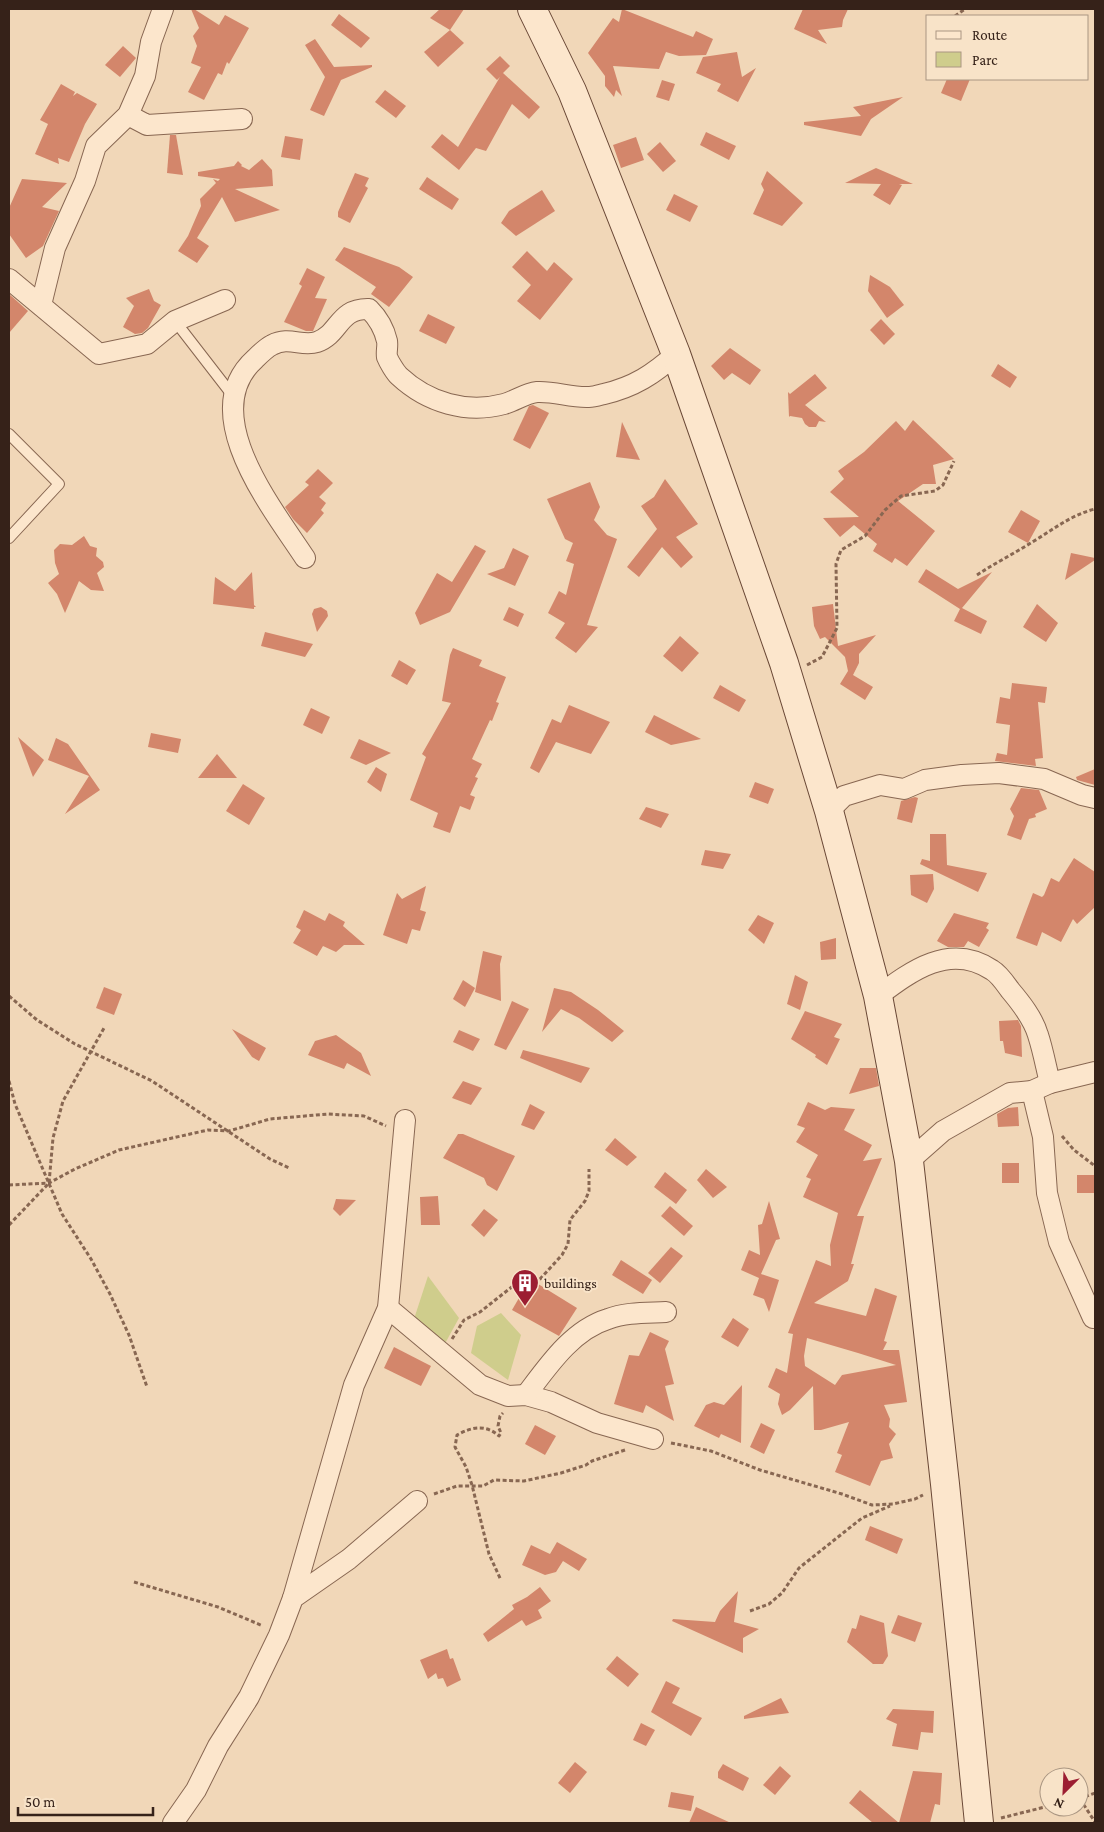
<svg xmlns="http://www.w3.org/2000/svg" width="1104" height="1832" font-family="'Crimson Pro',serif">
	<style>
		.green { fill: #cfcd8c }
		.building { fill: #d3866b; fill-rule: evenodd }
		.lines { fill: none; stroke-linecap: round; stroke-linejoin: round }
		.lane-casing { stroke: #886752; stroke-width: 12 }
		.street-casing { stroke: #886752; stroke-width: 22 }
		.secondary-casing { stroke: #6a4836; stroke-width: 30 }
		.path { stroke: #886752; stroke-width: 3; stroke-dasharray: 4 2.5; stroke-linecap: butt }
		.lane { stroke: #fce6cc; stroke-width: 10 }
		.street { stroke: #fce6cc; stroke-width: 20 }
		.secondary { stroke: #fce6cc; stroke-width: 28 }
		.labels { text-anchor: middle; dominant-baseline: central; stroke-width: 4; stroke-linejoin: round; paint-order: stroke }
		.poi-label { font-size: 14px; fill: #362219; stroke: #f8e3c8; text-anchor: start }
	</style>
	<rect width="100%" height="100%" fill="#f1d7b8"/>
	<g class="green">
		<polygon points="428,1276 459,1318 442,1349 414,1319"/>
		<polygon points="501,1313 521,1335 508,1380 471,1353 477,1326"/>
	</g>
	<g class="building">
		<polygon points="191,9 194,9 219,25 225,15 249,28 229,64 227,62 222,75 218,73 204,100 188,92 201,67 191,63 197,46 193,36 199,28"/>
		<polygon points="440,9 464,9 450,30 430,18"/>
		<polygon points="622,9 693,37 696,31 713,39 706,55 679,56 666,52 659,69 613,66 622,96 616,90 614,97 605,86 605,76 588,53 613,18 619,22"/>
		<polygon points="803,9 848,9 843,20 842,27 818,30 827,44 794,29"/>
		<polygon points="339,14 370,38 361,48 331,25"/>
		<polygon points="450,30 464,43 438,67 424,52"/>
		<polygon points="315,39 334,67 372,65 372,67 341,80 324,116 310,110 325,77 305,45"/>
		<polygon points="123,46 136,58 120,77 105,65"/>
		<polygon points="737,52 742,77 756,68 738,102 717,91 721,84 696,73 703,57"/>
		<polygon points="500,56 510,66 503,73 540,107 529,119 512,104 486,151 476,148 459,170 431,147 442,134 458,147 500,77 497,80 486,69"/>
		<polygon points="947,79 970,79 961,101 941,93"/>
		<polygon points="662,80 675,84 669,101 656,97"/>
		<polygon points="61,84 75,92 73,96 77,93 97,104 85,124 69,162 58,158 59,164 35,154 48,124 40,120"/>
		<polygon points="385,90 406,106 396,118 375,102"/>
		<polygon points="903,97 871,119 861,136 804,125 804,122 861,116 853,107"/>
		<polygon points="706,132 736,146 729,160 700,145"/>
		<polygon points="170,135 176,135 183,175 167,173"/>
		<polygon points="285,136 303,139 300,160 281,157"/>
		<polygon points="636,137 644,160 621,168 613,145"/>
		<polygon points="660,142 676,161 663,172 647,154"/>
		<polygon points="262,159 272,170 273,186 235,189 280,210 235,222 222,197 197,238 209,246 197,263 178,251 188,236 201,206 200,199 216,183 213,179 218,181 220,179 198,176 198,172 234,166 238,161 242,165 241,166 249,170"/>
		<polygon points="876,168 913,184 899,184 902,185 890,205 873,195 881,184 845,183"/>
		<polygon points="767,171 803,203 782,226 753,214 764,190 761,184"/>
		<polygon points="355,173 369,178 365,186 368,188 350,223 338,217 338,212"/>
		<polygon points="427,177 459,199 452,210 419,189"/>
		<polygon points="22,179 67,183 42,207 59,211 43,246 26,258 9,234 9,208"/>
		<polygon points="542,190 555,211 516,236 501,223 509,211"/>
		<polygon points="674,194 698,206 690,222 666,210"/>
		<polygon points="344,247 399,267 413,277 389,307 371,294 376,287 335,260"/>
		<polygon points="527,251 547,271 554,262 573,279 540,320 517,301 531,285 512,267"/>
		<polygon points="307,268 325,277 315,298 327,299 313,331 306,331 284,322 302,286 299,284"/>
		<polygon points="870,275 890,287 904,305 887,318 868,291"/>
		<polygon points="149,289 154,301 161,305 148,328 142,333 135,334 123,327 134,306 126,298"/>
		<polygon points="9,294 28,311 9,333"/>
		<polygon points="428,314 455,327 446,344 419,331"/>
		<polygon points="881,319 895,334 884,345 870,330"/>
		<polygon points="730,348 761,370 750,385 732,373 724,380 711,366"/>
		<polygon points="998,364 1017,377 1010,388 991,376"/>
		<polygon points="815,374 827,388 805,405 826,422 819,421 816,427 809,427 805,424 802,418 790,416 789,417 788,392 790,394"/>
		<polygon points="533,405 549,413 530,449 513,440 529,406"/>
		<polygon points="913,420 954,459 933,465 936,484 923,484 898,501 935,531 907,566 895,558 892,563 873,551 877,544 854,525 840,537 823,518 859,517 830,492 844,479 838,471 864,452 896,421 905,431"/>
		<polygon points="622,422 640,460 616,457"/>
		<polygon points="318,469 333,483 319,497 326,503 321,510 324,513 307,533 293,519 285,507 309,485 305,482"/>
		<polygon points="665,479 698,524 676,537 693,557 681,568 662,547 639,577 627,567 657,529 641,506 654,497"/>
		<polygon points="590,482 600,507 594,520 607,535 617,539 587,625 598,627 576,653 555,638 565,623 548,613 559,591 566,595 574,564 566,561 573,543 565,539 547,499"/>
		<polygon points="1021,510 1040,521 1028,543 1008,532"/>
		<polygon points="84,536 90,546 97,548 96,556 103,562 104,567 97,573 104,591 91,590 79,581 65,613 57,594 48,583 59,574 55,563 54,550 60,544 72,545"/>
		<polygon points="475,545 486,551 450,612 420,625 415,613 437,573 452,582"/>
		<polygon points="513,548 529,556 515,586 487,574 504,568"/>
		<polygon points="1071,553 1095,558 1095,560 1065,580"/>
		<polygon points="926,569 958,589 992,572 962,608 987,621 981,634 954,621 960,609 918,582"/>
		<polygon points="252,572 254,605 256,607 254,607 254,609 213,604 215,577 235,591"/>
		<polygon points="833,604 838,646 876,635 859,654 859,663 853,675 873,687 865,700 840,684 848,671 845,657 825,637 820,639 814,626 812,607"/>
		<polygon points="1037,604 1058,623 1046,642 1023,627"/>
		<polygon points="321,607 327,611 328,616 317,632 312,614 314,609"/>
		<polygon points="509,607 524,614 518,627 503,620"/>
		<polygon points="265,632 313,644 305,657 261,646"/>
		<polygon points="680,636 699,653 682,672 663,656"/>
		<polygon points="453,648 482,660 479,666 506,677 496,702 499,703 492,721 490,720 472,759 482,764 475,777 478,778 470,795 475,797 470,810 460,806 450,833 433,827 438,813 410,800 426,757 422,754 451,703 442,701 450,655"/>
		<polygon points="399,660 416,670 407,685 391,676"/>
		<polygon points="1012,683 1047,687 1045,703 1038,702 1043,758 1035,759 1036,766 995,761 997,753 1007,755 1010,725 996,723 1000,697 1010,699"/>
		<polygon points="720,685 746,700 739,712 713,698"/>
		<polygon points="569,705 610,722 591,754 556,742 539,773 530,768 552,719 561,723"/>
		<polygon points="311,708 330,717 322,734 303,725"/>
		<polygon points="654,715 701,739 671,745 645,732"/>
		<polygon points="151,733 181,739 178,753 148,747"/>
		<polygon points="18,737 44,760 33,777"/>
		<polygon points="56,738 68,744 100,790 65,814 89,776 48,760"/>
		<polygon points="359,739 391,753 366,765 350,758"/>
		<polygon points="217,754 237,778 198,778"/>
		<polygon points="376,767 387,774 381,792 367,782"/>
		<polygon points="1095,769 1095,785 1077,780 1076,777"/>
		<polygon points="755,782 774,789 768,804 749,797"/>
		<polygon points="243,784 265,798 249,825 226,811"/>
		<polygon points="1021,788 1039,790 1047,809 1035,814 1036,817 1029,819 1021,840 1007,835 1014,816 1010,809"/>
		<polygon points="915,797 918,798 912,823 897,819 901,801"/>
		<polygon points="646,807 669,814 661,828 639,819"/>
		<polygon points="930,834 946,834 947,865 987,873 978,892 920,864 922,859 930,861"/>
		<polygon points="705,850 731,854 723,869 701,865"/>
		<polygon points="1074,858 1095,872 1095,907 1077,924 1073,919 1061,942 1042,932 1037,946 1016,938 1033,893 1042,897 1044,895 1051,878 1059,882"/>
		<polygon points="933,874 934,889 927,903 911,895 910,875"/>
		<polygon points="426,886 420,910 426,912 420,931 412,929 407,944 383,935 397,893 402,899"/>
		<polygon points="304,910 325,921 329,913 345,922 343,926 365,945 344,945 336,952 323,946 317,956 293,943 301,930 296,927"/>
		<polygon points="954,913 989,923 986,928 989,930 979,947 968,941 964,947 948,947 937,941"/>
		<polygon points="758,915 774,923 764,944 748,930"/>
		<polygon points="836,938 836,959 821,960 820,942"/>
		<polygon points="483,951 502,956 500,964 501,1001 475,992"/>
		<polygon points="795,975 808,982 800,1010 787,1004"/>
		<polygon points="463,980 475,988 465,1007 453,999"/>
		<polygon points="104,987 122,994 114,1015 96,1008"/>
		<polygon points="554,988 571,992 598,1010 624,1031 612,1042 579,1018 561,1009 542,1032"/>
		<polygon points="512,1001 529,1009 506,1050 494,1045"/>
		<polygon points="805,1011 842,1024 834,1037 840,1039 827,1065 815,1057 816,1055 791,1039"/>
		<polygon points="1018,1020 1021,1026 1022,1057 1005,1053 1003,1041 1000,1041 999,1021"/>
		<polygon points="232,1029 266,1048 259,1061 252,1057"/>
		<polygon points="459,1030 480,1039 473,1051 453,1042"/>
		<polygon points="336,1035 361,1053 371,1076 347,1063 344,1069 308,1055 315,1041"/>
		<polygon points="523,1050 558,1059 590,1068 581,1083 520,1058"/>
		<polygon points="860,1068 876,1068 879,1086 849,1094"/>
		<polygon points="463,1081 482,1088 471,1105 452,1098"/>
		<path d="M808,1102L825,1110L831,1107L855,1109L844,1130L872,1145L863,1161L882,1158L857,1216H864L851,1264H854L848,1281L814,1303L866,1316L875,1288L897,1296L884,1341L887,1342L883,1350H899L907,1402L884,1405L890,1419L889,1427L896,1434L889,1444L893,1458L881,1461L870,1486L835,1472L842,1455L837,1453L849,1422L821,1430H814L813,1386L790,1410L782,1415L778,1404L780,1394L768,1387L776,1368L787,1373L793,1334L788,1333L816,1260L831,1266L830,1245L838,1213L803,1197L811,1179L806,1177L818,1155L796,1142L805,1128L797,1125ZM807,1338L858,1353L896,1365L842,1375L835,1385L805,1366L804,1356Z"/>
		<polygon points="530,1104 545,1112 534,1130 521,1125"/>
		<polygon points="1018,1107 1019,1126 998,1127 997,1114 1008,1108"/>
		<polygon points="458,1134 463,1134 515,1156 497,1191 487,1185 484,1178 443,1158"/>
		<polygon points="615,1138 637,1157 627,1166 605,1150"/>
		<rect x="1002" y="1163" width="17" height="20"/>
		<polygon points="706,1169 727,1187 713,1198 697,1180"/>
		<polygon points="665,1172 687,1190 676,1204 654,1187"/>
		<rect x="1077" y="1175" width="18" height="18"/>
		<polygon points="438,1196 440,1225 421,1225 420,1197"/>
		<polygon points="336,1199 356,1200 340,1216 333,1209"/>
		<polygon points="769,1201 780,1239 776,1240 761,1274 779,1280 769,1312 764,1299 753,1295 759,1278 741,1270 749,1250 760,1255 758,1225 762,1224"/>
		<polygon points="670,1206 693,1226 684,1236 661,1216"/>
		<polygon points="484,1209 498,1220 484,1237 471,1225"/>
		<polygon points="671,1247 683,1256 660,1283 648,1273"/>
		<polygon points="621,1260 652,1280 643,1294 612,1275"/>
		<polygon points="530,1279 577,1308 559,1336 512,1310"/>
		<polygon points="733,1318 749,1329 738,1347 721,1337"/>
		<polygon points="650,1332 669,1341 665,1349 674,1384 665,1386 674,1421 646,1405 643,1413 614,1404 629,1355 639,1356"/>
		<polygon points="394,1347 431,1366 421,1386 384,1368"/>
		<polygon points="742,1385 741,1443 721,1434 719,1438 694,1426 706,1405 714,1402 724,1405"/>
		<polygon points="761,1423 775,1430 764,1454 750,1447"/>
		<polygon points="535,1425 556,1436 545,1455 525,1444"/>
		<polygon points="870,1526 903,1539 897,1554 865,1540"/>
		<polygon points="557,1542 587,1559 579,1571 563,1561 556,1572 545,1575 522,1565 531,1545 550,1554"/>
		<polygon points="540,1587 551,1601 538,1610 542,1618 526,1626 522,1620 488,1642 483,1634 514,1609 512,1605 527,1597"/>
		<polygon points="738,1591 734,1622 759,1629 743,1638 743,1653 672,1621 673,1619 715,1622 720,1611"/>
		<polygon points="860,1615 884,1623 888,1656 883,1664 873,1664 847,1642 852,1628 856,1629"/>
		<polygon points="898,1615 922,1623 915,1642 891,1633"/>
		<polygon points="447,1649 450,1659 453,1658 461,1680 447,1687 443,1678 438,1679 436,1673 428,1679 420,1660"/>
		<polygon points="617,1656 639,1674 628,1687 606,1669"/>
		<polygon points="666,1681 680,1688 672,1703 702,1718 691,1736 651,1712"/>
		<polygon points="781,1698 789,1713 744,1719 744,1716"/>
		<polygon points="893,1709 934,1711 933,1733 921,1732 918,1750 892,1746 897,1724 886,1719"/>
		<polygon points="641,1723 655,1730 646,1746 633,1740"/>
		<polygon points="575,1762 587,1772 570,1793 558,1783"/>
		<polygon points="723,1764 749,1778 743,1791 718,1778 718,1772"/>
		<polygon points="780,1766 791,1776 775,1795 763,1785"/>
		<polygon points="913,1771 942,1773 940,1805 935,1804 930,1823 873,1823 849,1803 860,1790 899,1823"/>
		<polygon points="671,1792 694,1796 691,1811 668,1807"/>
		<polygon points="696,1807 731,1823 689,1823"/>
	</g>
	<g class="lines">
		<defs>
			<g id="lane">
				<polyline points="175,321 233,396"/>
				<polyline points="9,434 59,484 9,538"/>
			</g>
			<g id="street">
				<polyline points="128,115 147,125 242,119"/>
				<polyline points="9,279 99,354 147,344 175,321 225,300"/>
				<polyline points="41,305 55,248 85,181 96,146 128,115 145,76 151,42 163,9"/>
				<path d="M305,558C273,509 195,413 255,359C260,354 266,348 272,345C289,336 302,347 317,342C340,334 338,308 369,309C378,318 384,328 387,341C388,346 386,352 387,357C389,362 395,372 399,376C428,403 467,414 504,404C515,401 526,393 537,392C555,391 571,398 589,397C594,397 600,395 604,394C634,387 654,374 676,354"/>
				<polyline points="829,811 844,796 880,785 904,789 925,780 962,775 999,773 1044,779 1082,795 1095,798"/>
				<path d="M878,996C911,971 950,942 992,970C999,974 1005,983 1010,990C1021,1003 1033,1018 1038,1035C1043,1050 1046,1067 1050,1083"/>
				<polyline points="1032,1091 1043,1137 1047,1193 1059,1242 1093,1318"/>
				<polyline points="909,1161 943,1131 1010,1093 1032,1091 1050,1083 1095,1072"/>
				<polyline points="388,1308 480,1385 508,1396 526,1395 551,1402 597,1423 653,1439"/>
				<path d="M526,1395C548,1366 572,1330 608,1319C626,1312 647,1313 666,1312"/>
				<polyline points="293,1598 354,1385 388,1308 405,1120"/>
				<polyline points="173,1823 196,1790 218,1746 249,1697 279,1635 293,1598 349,1559 417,1501"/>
			</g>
			<polyline id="secondary" points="532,9 572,91 676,354 784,663 829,811 878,996 909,1161 945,1484 979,1823"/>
		</defs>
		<use href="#lane" class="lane-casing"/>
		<use href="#street" class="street-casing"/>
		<use href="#secondary" class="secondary-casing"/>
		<g class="path">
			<polyline points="955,16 965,9"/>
			<path d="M977,575C995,563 1015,553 1034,541C1054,529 1071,515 1095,509"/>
			<polyline points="807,665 822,657 837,628 836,564 841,550 865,536 885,510 901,496 935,491 943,485 954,461"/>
			<polyline points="9,996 37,1020 75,1044 152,1081 270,1159 289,1168"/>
			<polyline points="9,1081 15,1104 62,1214 91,1259 110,1294 129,1335 147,1387"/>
			<polyline points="1062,1136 1074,1150 1095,1166"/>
			<polyline points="9,1185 49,1183 75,1169 119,1150 208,1130 229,1131 270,1119 328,1114 364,1116 386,1126"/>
			<polyline points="9,1225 49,1183 53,1138 63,1101 104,1028"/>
			<polyline points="452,1339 464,1320 480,1312 513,1286 528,1285 540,1279 562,1255 568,1244 570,1220 585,1201 589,1191 589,1169"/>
			<polyline points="671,1443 711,1451 760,1470 842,1494 872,1505 893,1504 915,1499 923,1495"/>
			<polyline points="434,1494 457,1486 483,1486 494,1480 524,1481 561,1473 586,1465 592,1461 625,1450"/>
			<path d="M500,1578L489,1554L472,1485L466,1467L455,1447L457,1435C471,1427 486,1424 499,1436L501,1433L498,1426L500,1416L503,1413"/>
			<polyline points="134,1582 218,1607 263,1626"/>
			<polyline points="750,1611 769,1604 782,1593 799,1568 862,1518 890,1506"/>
			<polyline points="1079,1799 1095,1793"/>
			<polyline points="1080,1799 1095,1822"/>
			<polyline points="1001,1818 1049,1806"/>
		</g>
		<use href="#lane" class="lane"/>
		<use href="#street" class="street"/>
		<use href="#secondary" class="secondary"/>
	</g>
	<defs>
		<symbol id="building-pin" viewBox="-11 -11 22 30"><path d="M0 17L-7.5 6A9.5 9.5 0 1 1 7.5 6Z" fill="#9c1e32" stroke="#f8e3c8"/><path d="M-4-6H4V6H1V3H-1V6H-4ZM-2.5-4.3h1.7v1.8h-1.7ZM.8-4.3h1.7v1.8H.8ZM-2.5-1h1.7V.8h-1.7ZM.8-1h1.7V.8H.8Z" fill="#fff"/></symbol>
	</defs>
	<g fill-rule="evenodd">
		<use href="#building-pin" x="509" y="1267" width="32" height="43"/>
	</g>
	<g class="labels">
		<g class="poi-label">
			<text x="544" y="1283">buildings</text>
		</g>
	</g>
	<rect width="1104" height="1832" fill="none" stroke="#362219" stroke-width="20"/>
	<rect x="926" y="15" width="162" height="65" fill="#f8e3c8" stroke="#aa9682"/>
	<rect x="936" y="31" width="25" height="8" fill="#fce6cc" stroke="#aa9682"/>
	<text x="972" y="40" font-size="15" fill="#362219">Route</text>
	<rect x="936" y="52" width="25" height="15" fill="#cfcd8c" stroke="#aa9682"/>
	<text x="972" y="65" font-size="15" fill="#362219">Parc</text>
	<g transform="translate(1064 1792) rotate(204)"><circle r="24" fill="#f8e3c8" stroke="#aa9682"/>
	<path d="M0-4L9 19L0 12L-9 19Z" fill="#9c1e32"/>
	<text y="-8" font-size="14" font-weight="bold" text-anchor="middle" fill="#362219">N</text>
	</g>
	<path d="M18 1807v8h135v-8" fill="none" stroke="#362219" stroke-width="2.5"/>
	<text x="25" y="1807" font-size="15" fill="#362219" stroke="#f8e3c8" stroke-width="4" paint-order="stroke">50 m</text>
</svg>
